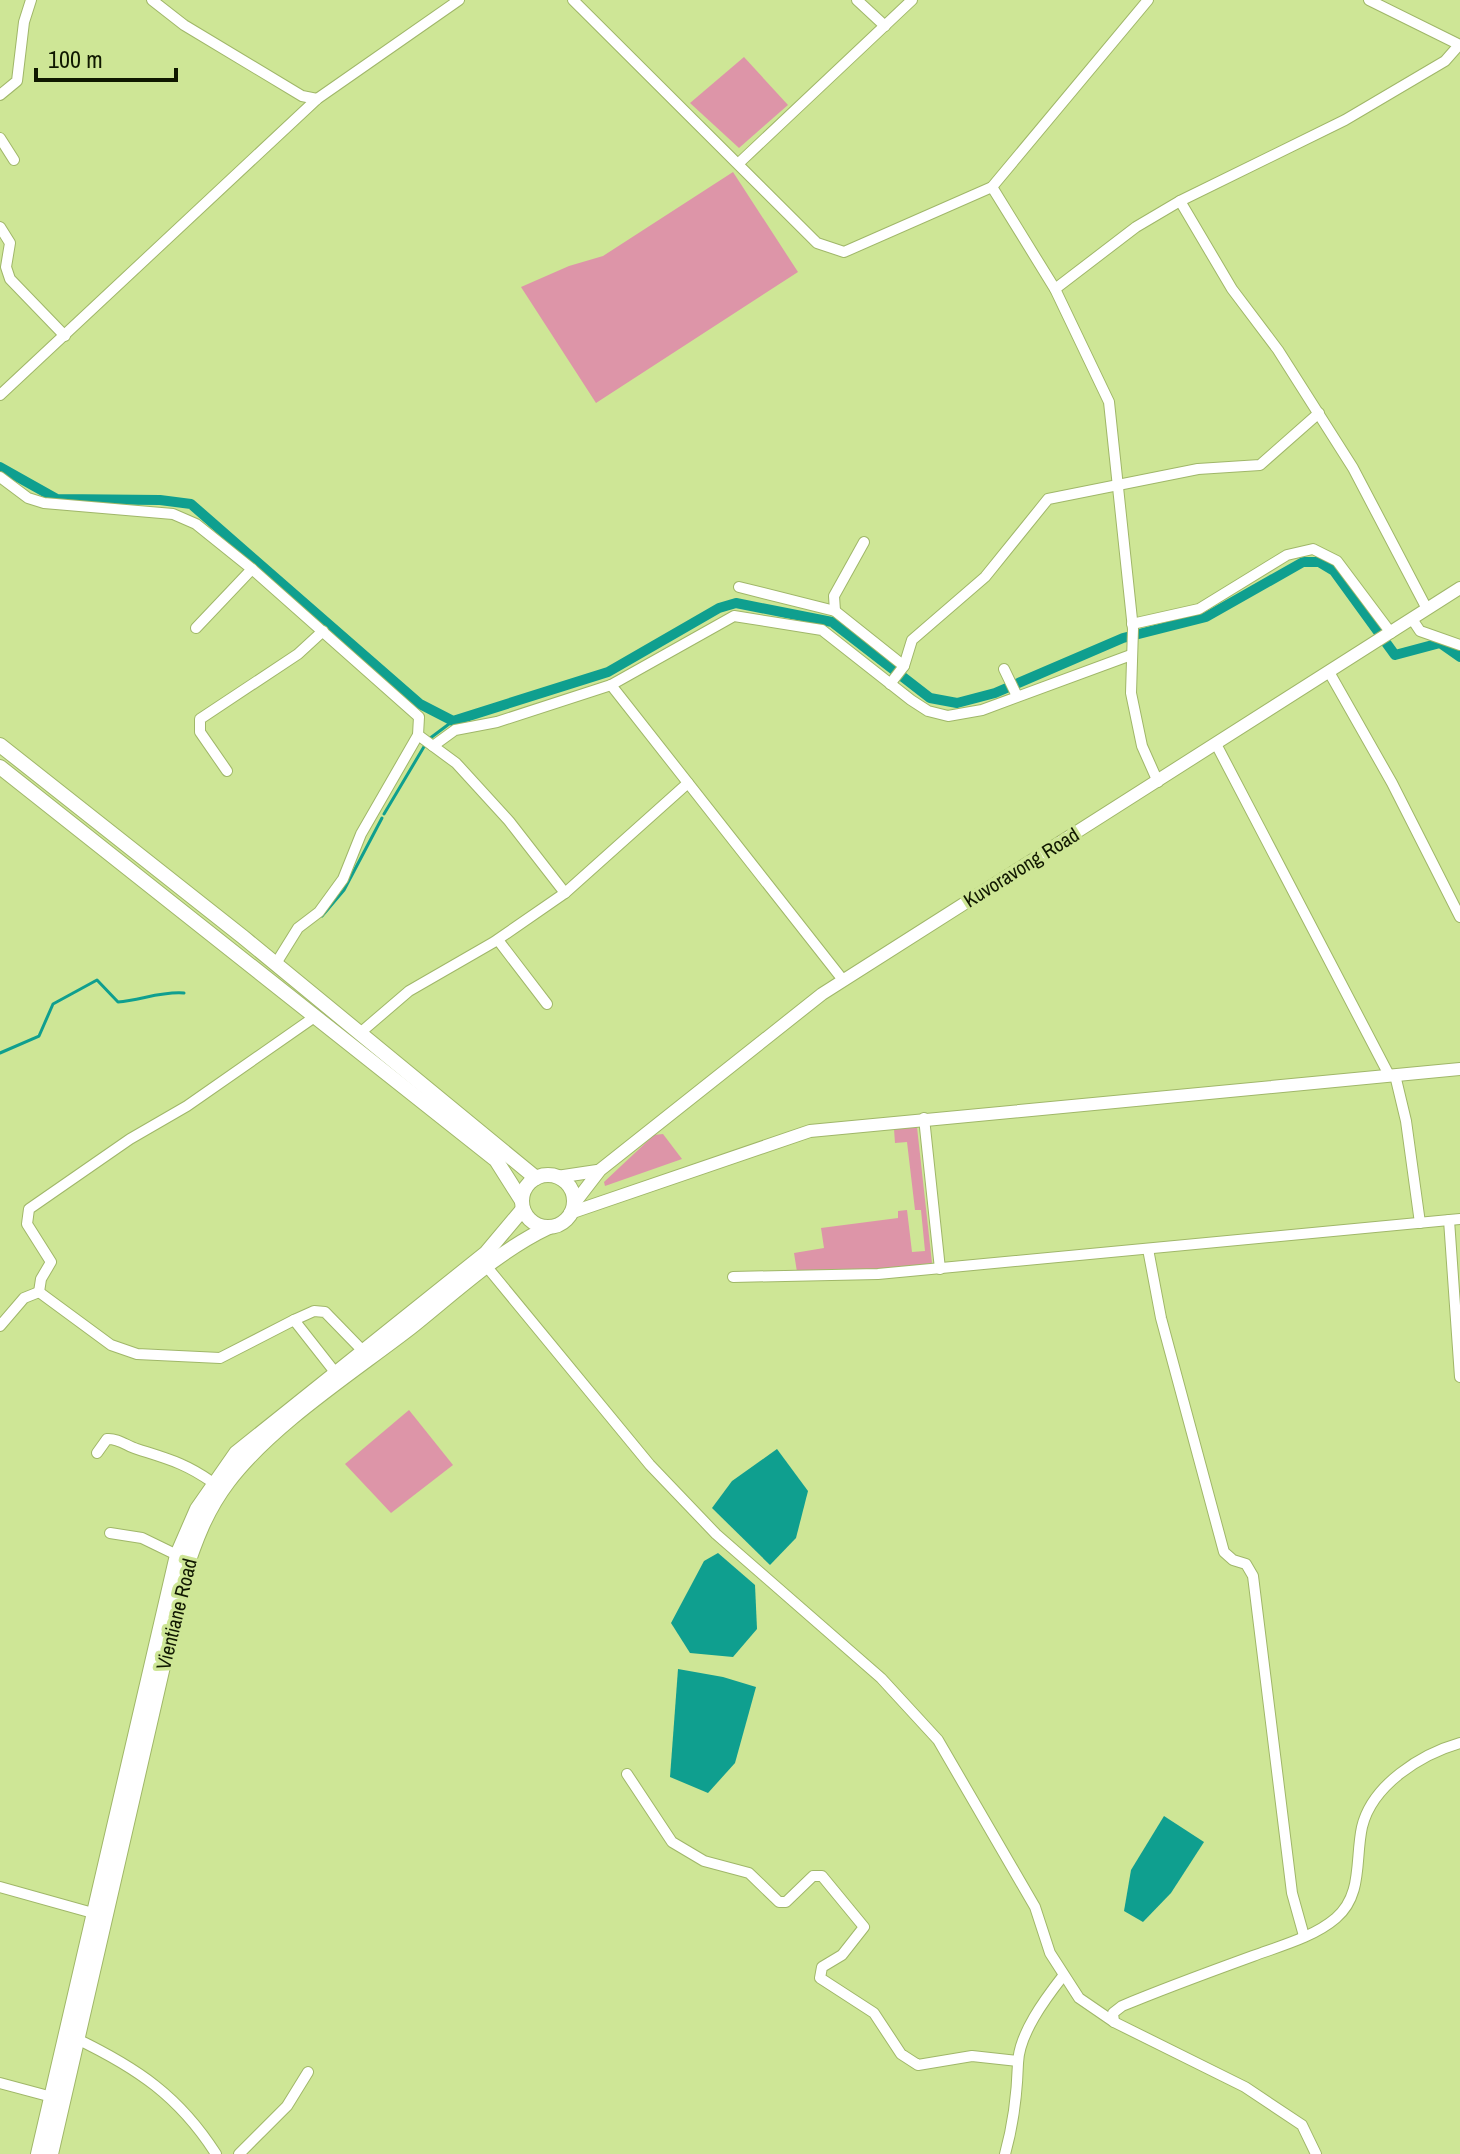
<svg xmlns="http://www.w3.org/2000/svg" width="1460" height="2154" font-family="'Archivo Narrow',sans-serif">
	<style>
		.green { fill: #dd95a8 }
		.water { fill: #0f9f8f }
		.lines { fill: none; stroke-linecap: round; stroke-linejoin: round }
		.stream { stroke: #0f9f8f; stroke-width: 3 }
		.canal { stroke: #0f9f8f; stroke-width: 10 }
		.minor-casing { stroke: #a0b769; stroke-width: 12 }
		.tertiary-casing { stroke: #a0b769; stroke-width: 14 }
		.secondary-casing { stroke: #a0b769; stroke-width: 16 }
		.minor { stroke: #fff; stroke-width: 10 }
		.tertiary { stroke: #fff; stroke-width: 12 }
		.secondary { stroke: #fff; stroke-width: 14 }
		.labels { text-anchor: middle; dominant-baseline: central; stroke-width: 7; stroke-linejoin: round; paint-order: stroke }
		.street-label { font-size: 20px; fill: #101800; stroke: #cee696 }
	</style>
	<rect width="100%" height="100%" fill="#cee696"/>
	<g class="green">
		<polygon points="744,57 788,105 739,148 690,103"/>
		<polygon points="733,172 798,272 596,403 521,287 569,266 603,256"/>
		<polygon points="917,1127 932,1263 878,1271 797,1272 794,1253 824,1248 821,1228 898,1218 898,1211 907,1210 912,1252 925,1251 921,1210 915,1210 907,1142 895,1143 894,1129"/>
		<polygon points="663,1134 682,1159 605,1186 604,1182 654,1135"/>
		<polygon points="409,1410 453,1465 391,1513 345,1464"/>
	</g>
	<g class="water">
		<polygon points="777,1449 808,1491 796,1538 770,1565 712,1508 732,1481"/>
		<polygon points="718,1553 755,1585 757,1629 733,1657 690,1653 671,1623 704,1561"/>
		<polygon points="678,1669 723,1677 756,1687 735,1763 708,1793 670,1777"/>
		<polygon points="1164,1816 1204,1842 1171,1893 1143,1922 1124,1911 1131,1870"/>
	</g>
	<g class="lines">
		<g class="stream">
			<polyline points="429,739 453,721"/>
			<polyline points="384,814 425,745"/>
			<polyline points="322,916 344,890 382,818"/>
			<path d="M0,1053L39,1036L53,1004L97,980L118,1002C141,1000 162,991 184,993"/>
		</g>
		<polyline class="canal" points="0,467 57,499 160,500 191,504 420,704 453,721 608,672 719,608 736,603 832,622 930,698 957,703 995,693 1123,638 1206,617 1303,562 1319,562 1334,571 1395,655 1440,643 1460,657"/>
		<defs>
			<g id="minor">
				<polyline points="152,0 184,25 302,96 317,99"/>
				<polyline points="573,0 817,243 844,252 992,187 1148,0"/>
				<polyline points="857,0 885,26"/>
				<polyline points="1369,0 1460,45"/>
				<polyline points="0,95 17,81 24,22 31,0"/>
				<polyline points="0,138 14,160"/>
				<polyline points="739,163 912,0"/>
				<polyline points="992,187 1055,289 1109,402 1133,629 1131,693 1142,746 1158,782"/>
				<polyline points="1180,201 1232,289 1278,350 1353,468 1427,609"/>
				<polyline points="0,227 10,243 6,267 10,279 65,336"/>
				<polyline points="1055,289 1136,227 1180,201 1345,120 1445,61 1459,45"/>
				<polyline points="0,395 317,99 459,0"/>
				<polyline points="0,477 28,498 44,503 173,514 196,524 252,569 419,717 418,735 361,834 343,879 319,912 298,928 275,965"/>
				<polyline points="739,587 835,611 904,666"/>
				<polyline points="835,611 834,596 864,542"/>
				<polyline points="1412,619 1420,631 1460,645"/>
				<polyline points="1132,624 1199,609 1287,555 1313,549 1337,561 1391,633"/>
				<polyline points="196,628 252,569"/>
				<polyline points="1004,669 1017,696"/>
				<polyline points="1329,672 1392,783 1460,917"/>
				<polyline points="890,684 904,666 912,640 985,577 1048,499 1198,469 1260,465 1319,413"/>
				<polyline points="611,685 843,980"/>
				<polyline points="418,735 456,763 509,821 565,893"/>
				<polyline points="1216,744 1389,1075"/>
				<polyline points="433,746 455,730 497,722 611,685 734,616 822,630 911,700 928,711 948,716 982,710 1131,655"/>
				<polyline points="227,771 200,732 200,719 298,654 323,631"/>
				<polyline points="498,940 547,1004"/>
				<polyline points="360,1033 409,991 494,942 565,893 688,783"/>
				<polyline points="1395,1075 1406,1121 1420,1223"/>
				<polyline points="924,1118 940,1269"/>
				<polyline points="1449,1220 1460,1377"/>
				<polyline points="1148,1249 1161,1318 1224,1552 1233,1560 1246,1564 1253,1576 1292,1893 1304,1936"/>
				<polyline points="487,1267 650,1465 716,1534 881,1678 938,1740 1035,1907 1050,1953 1079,1998 1114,2022 1245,2087 1302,2125 1316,2154"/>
				<polyline points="733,1277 878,1274 1460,1219"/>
				<polyline points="39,1292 41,1279 51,1262 27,1224 29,1209 130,1139 187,1106 316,1016"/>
				<polyline points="39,1292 111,1345 137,1354 220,1358 294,1320 338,1376"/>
				<polyline points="294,1320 314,1311 325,1312 362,1350"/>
				<polyline points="0,1326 24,1298 39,1292"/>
				<path d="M97,1453L107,1439C118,1438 127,1446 137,1449C168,1459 185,1463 212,1482"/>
				<polyline points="110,1533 142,1538 177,1555"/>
				<polyline points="627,1774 672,1842 704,1861 749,1873 779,1902 786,1902 813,1876 822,1876 864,1927 842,1955 822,1967 820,1978 874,2013 901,2054 918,2065 972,2056 1018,2061"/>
				<polyline points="0,1887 100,1915"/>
				<path d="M1114,2022L1113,2013L1122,2006C1165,1988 1209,1972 1253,1956C1280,1946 1314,1937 1336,1918C1363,1895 1355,1859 1362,1827C1372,1785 1421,1754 1460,1743"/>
				<path d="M77,2039C137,2068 179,2096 216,2154"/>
				<polyline points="0,2083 52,2097"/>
				<polyline points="239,2154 287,2106 308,2072"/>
				<path d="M1005,2154C1014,2122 1017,2095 1018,2063C1019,2034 1045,1999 1063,1976"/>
			</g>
			<g id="tertiary">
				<polyline points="557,1177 597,1171"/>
				<polyline points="573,1205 600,1170 822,994 1460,588"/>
				<polyline points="570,1213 810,1131 1460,1069"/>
			</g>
			<g id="secondary">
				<polyline points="0,745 243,937 536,1178"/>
				<polyline points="0,767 496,1160 522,1201"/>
				<circle cx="548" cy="1201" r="26"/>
				<polyline points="38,2154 177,1555 197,1509 236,1453 486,1253 523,1209"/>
				<path d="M51,2154L184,1575C195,1541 206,1511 228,1482C271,1425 353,1372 410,1328C454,1293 498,1251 549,1227"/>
			</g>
		</defs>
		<use href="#minor" class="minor-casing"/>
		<use href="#tertiary" class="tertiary-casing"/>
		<use href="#secondary" class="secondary-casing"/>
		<use href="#minor" class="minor"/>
		<use href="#tertiary" class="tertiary"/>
		<use href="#secondary" class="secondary"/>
	</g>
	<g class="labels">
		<g class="street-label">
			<text transform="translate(1021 867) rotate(-32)">Kuvoravong Road</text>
			<text transform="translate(176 1614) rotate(-76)">Vientiane Road</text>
		</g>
	</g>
	<path d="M36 68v12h140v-12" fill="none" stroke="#101800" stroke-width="4"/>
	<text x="48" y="68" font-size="24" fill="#101800" stroke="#cee696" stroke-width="6" paint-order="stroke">100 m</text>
</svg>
